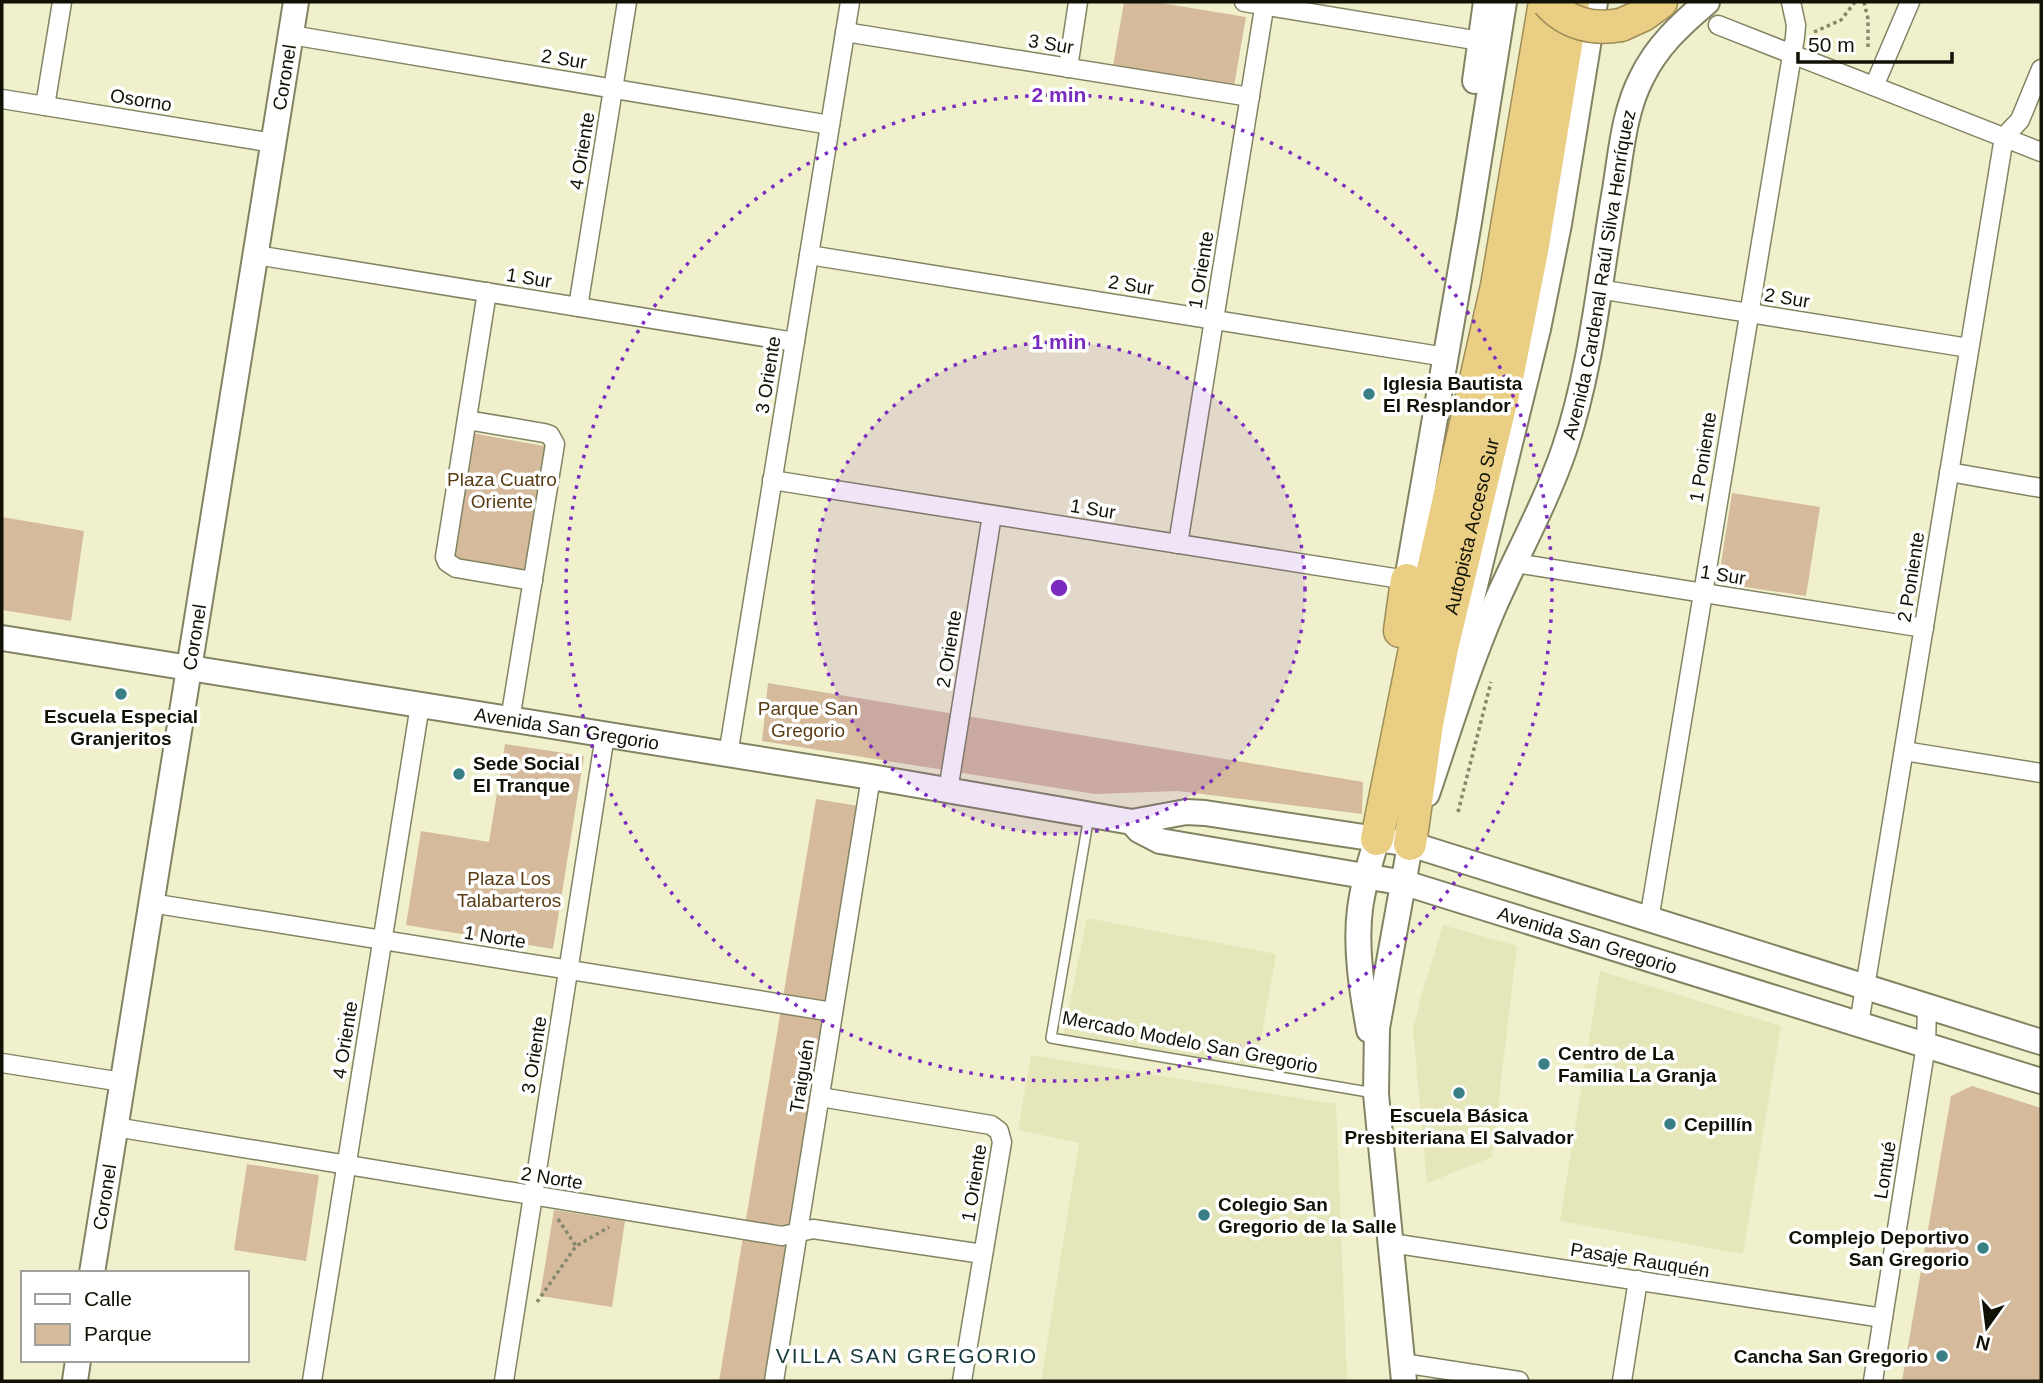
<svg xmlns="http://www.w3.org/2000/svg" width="2043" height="1383" font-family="Helvetica,sans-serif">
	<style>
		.built { fill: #e5e6ba }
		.green { fill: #d5bb9c }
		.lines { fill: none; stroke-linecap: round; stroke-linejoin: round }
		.lane-casing { stroke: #828362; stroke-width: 12 }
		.street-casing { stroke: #828362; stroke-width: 21 }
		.secondary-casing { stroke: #828362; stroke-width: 28 }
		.highway-casing { stroke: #9d8c58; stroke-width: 35 }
		.path { stroke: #87876e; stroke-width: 3.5; stroke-dasharray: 3.5 3.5; stroke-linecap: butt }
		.lane { stroke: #fff; stroke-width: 9 }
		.street { stroke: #fff; stroke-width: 18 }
		.secondary { stroke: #fff; stroke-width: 24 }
		.highway { stroke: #e9ce84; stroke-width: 32 }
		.highway-bridge-casing { stroke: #9d8c58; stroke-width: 35; stroke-linecap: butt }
		.highway-bridge { stroke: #e9ce84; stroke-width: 32 }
		.ring { fill: none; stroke: #7b2cbf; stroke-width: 3.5; stroke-dasharray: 3.5 7 }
		.poi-dot { fill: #388086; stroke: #fff; stroke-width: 2.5 }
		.labels { text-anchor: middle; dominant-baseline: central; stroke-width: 7; stroke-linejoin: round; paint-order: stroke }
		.street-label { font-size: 19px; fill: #111105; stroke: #fff }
		.poi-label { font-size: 19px; font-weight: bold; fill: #111105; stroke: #fff; text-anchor: start }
		.park-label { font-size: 19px; fill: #5b3e15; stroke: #fff }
		.neighbourhood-label { font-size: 21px; letter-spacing: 2px; fill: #17393c; stroke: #fff }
		.centre { fill: #7b2cbf; stroke: #fff; stroke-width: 3.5 }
		.ring-label { font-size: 21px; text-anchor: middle; font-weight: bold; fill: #7b2cbf; stroke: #fff; stroke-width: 7; stroke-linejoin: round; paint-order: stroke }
	</style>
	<rect width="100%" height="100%" fill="#f0f1cc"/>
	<g class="built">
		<polygon points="1087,918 1276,954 1254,1079 1061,1047"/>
		<polygon points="1443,925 1517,946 1492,1157 1427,1183 1413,1030 1421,997"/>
		<polygon points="1600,971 1781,1026 1743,1254 1560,1221"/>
		<polygon points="1031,1055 1336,1104 1347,1381 1041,1381 1079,1143 1018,1130"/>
	</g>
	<g class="green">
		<polygon points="1124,2 1155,2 1246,17 1234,86 1113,66"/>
		<polygon points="472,433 549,447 525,575 458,563 453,553"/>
		<polygon points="1732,493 1820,507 1806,596 1718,583"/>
		<polygon points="2,517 84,531 71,621 2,610"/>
		<polygon points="768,683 1363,782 1362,814 1178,791 1095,794 762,741"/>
		<polygon points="505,744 584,756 553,949 406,925 421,831 489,842"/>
		<polygon points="816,799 859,806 764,1381 719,1381"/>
		<polygon points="1972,1086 2041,1108 2041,1381 1902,1381 1951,1096"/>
		<polygon points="247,1164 319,1175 306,1261 234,1250"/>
		<polygon points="554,1210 625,1221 612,1307 540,1296"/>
	</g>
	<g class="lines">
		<defs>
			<polyline id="lane" points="1089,816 1051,1038 1374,1093"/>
			<g id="street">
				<polyline points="1244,2 1480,41"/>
				<polyline points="1718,25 2041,152"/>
				<polyline points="845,32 1250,97"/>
				<polyline points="291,35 830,125"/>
				<polyline points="1068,68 1078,2"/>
				<polyline points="1875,84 1910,2"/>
				<polyline points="2,99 274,143"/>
				<polyline points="45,106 62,2"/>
				<polyline points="256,255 795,342"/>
				<polyline points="809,255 1446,357"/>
				<polyline points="1598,289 1969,348"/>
				<polyline points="487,292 445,557 447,562 456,568 533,581"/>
				<polyline points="578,307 627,2"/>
				<polyline points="467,420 544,433 550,435 555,444 510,720"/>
				<polyline points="1949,472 2041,488"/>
				<polyline points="772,480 1407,580"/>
				<polyline points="1178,544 1265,2"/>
				<polyline points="1515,563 1924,628"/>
				<polyline points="1904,751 2041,773"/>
				<polyline points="728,755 850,2"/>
				<polyline points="948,791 992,515"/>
				<polyline points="151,903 833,1012"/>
				<polyline points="1649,920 1795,37 1796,25 1791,2"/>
				<polyline points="1859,1024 2004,137 2020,120 2041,69"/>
				<polyline points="2,1063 122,1082"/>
				<polyline points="820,1097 991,1125 999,1131 1002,1142 962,1381"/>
				<polyline points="115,1127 782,1236 813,1229 983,1254"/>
				<polyline points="1391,1243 1883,1318"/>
				<polyline points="1402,1363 1519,1381"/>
				<polyline points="312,1381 420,705"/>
				<polyline points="504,1381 605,735"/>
				<polyline points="774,1381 871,777"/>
				<polyline points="1622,1381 1638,1280"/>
				<polyline points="1873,1381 1926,1045 1927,1006"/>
			</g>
			<g id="secondary">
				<polyline points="1475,81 1486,2"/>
				<polyline points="1407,580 1469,222 1504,2"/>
				<path id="s1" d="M2,638L871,777L1132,822L1186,812L1205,813L1410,844L2041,1042"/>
				<polyline points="1443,716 1538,329 1559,224 1595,2"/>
				<path id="s2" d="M1427,794C1448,732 1467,670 1493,609C1516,556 1545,505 1564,450C1592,368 1600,276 1615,190C1621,153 1624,111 1642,77C1657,46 1681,24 1707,2"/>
				<path id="s3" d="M1132,822L1139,830L1160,841L1405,883L2041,1081"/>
				<path d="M1369,1030C1362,991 1355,948 1360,909C1363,885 1370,862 1377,839"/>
				<path id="s4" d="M92,1273L296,2"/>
				<polyline points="75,1381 78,1360"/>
				<polyline points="1404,1381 1376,1094 1377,1028 1413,829"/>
			</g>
			<g id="highway">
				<polyline points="1621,25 1643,15 1661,2"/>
				<polyline points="1400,631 1407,580"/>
				<polyline points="1377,839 1414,654 1497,286 1545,2"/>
				<path id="s5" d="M1410,844L1427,724L1442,648L1508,373L1532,251L1573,2"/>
			</g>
		</defs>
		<use href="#lane" class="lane-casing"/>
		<use href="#street" class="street-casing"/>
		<use href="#secondary" class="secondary-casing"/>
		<use href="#highway" class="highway-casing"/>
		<g class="path">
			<polyline points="1864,2 1868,19 1868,48"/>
			<polyline points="1814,32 1841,20 1855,2"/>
			<polyline points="1458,812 1491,682"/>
			<polyline points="558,1219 576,1246"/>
			<polyline points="537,1302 576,1246 609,1227"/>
		</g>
		<use href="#lane" class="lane"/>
		<use href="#street" class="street"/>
		<use href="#secondary" class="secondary"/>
		<use href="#highway" class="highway"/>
		<defs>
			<path id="highway-bridge" d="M1548,2C1567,24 1594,30 1621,25"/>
		</defs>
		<use href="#highway-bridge" class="highway-bridge-casing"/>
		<use href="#highway-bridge" class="highway-bridge"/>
	</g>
	<circle cx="1059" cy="588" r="246" fill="#7b2cbf" fill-opacity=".12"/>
	<g class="ring">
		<circle cx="1059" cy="588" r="246"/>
		<circle cx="1059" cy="588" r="493"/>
	</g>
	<g class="poi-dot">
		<circle cx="1369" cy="394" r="7"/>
		<circle cx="121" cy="694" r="7"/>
		<circle cx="459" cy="774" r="7"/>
		<circle cx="1544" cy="1064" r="7"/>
		<circle cx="1459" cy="1093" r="7"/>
		<circle cx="1670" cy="1124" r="7"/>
		<circle cx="1204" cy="1215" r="7"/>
		<circle cx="1983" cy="1248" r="7"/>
		<circle cx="1942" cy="1356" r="7"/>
	</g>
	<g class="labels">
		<g class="street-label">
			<text transform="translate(1051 44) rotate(9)">3 Sur</text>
			<text transform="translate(564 59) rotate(9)">2 Sur</text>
			<text stroke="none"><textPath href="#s4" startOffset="1211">Coronel</textPath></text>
			<text transform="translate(141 100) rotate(9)">Osorno</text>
			<text transform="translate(582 151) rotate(-81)">4 Oriente</text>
			<text transform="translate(1201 270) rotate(-81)">1 Oriente</text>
			<text stroke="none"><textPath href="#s2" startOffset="550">Avenida Cardenal Raúl Silva Henríquez</textPath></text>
			<text transform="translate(529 278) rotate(9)">1 Sur</text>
			<text transform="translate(1131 285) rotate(9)">2 Sur</text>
			<text transform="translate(1787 298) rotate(9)">2 Sur</text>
			<text transform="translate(768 375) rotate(-81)">3 Oriente</text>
			<text transform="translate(1703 457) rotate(-81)">1 Poniente</text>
			<text transform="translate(1093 509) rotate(9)">1 Sur</text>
			<text stroke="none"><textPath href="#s5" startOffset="324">Autopista Acceso Sur</textPath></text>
			<text transform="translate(1723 575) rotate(9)">1 Sur</text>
			<text transform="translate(1911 577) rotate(-81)">2 Poniente</text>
			<text stroke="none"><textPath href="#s4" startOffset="644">Coronel</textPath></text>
			<text transform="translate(949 649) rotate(-81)">2 Oriente</text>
			<text stroke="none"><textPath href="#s1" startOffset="572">Avenida San Gregorio</textPath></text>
			<text transform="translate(495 937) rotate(9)">1 Norte</text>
			<text stroke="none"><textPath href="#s3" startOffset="474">Avenida San Gregorio</textPath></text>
			<text transform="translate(345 1040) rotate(-81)">4 Oriente</text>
			<text transform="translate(1190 1042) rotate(11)">Mercado Modelo San Gregorio</text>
			<text transform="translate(534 1055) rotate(-81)">3 Oriente</text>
			<text transform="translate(802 1076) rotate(-81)">Traiguén</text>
			<text transform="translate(1885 1170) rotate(-81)">Lontué</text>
			<text transform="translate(552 1178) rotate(9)">2 Norte</text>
			<text transform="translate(974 1183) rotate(-81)">1 Oriente</text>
			<text stroke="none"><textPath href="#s4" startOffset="77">Coronel</textPath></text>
			<text transform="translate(1640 1260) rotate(9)">Pasaje Rauquén</text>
		</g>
		<g class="poi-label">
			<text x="1383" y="383">Iglesia Bautista<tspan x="1383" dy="22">El Resplandor</tspan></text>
			<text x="121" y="716" text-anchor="middle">Escuela Especial<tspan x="121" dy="22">Granjeritos</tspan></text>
			<text x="473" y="763">Sede Social<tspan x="473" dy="22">El Tranque</tspan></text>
			<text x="1558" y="1053">Centro de La<tspan x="1558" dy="22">Familia La Granja</tspan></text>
			<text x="1459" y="1115" text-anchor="middle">Escuela Básica<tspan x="1459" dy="22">Presbiteriana El Salvador</tspan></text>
			<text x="1684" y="1124">Cepillín</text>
			<text x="1218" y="1204">Colegio San<tspan x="1218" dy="22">Gregorio de la Salle</tspan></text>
			<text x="1969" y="1237" text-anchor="end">Complejo Deportivo<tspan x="1969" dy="22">San Gregorio</tspan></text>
			<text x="1928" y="1356" text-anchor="end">Cancha San Gregorio</text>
		</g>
		<g class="park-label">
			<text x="502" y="479">Plaza Cuatro<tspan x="502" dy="22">Oriente</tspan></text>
			<text x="808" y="708">Parque San<tspan x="808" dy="22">Gregorio</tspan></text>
			<text x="509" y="878">Plaza Los<tspan x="509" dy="22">Talabarteros</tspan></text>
		</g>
		<g class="neighbourhood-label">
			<text x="907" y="1355">VILLA SAN GREGORIO</text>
		</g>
	</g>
	<circle cx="1059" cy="588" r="10" class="centre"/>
	<g class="ring-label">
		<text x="1059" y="102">2 min</text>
		<text x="1059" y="349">1 min</text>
	</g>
	<rect width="2043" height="1383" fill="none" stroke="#111105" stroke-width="7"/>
	<rect x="21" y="1271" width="228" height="91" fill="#ffffff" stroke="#a0a09b" stroke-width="2"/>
	<rect x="35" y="1294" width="35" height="10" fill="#ffffff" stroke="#a0a09b" stroke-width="2"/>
	<text x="84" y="1306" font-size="21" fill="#111105">Calle</text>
	<rect x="35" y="1324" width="35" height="21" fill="#d5bb9c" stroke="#a0a09b" stroke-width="2"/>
	<text x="84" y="1341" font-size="21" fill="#111105">Parque</text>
	<g transform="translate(1987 1327) rotate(194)" stroke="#ffffff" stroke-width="5" paint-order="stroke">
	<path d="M0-5L12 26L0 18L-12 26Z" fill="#111105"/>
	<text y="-10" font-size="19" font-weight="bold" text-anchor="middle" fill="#111105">N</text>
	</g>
	<path d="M1798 52v10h154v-10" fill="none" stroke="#111105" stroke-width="3.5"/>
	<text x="1808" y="52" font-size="21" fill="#111105" stroke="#ffffff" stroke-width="5" paint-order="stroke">50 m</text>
</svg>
